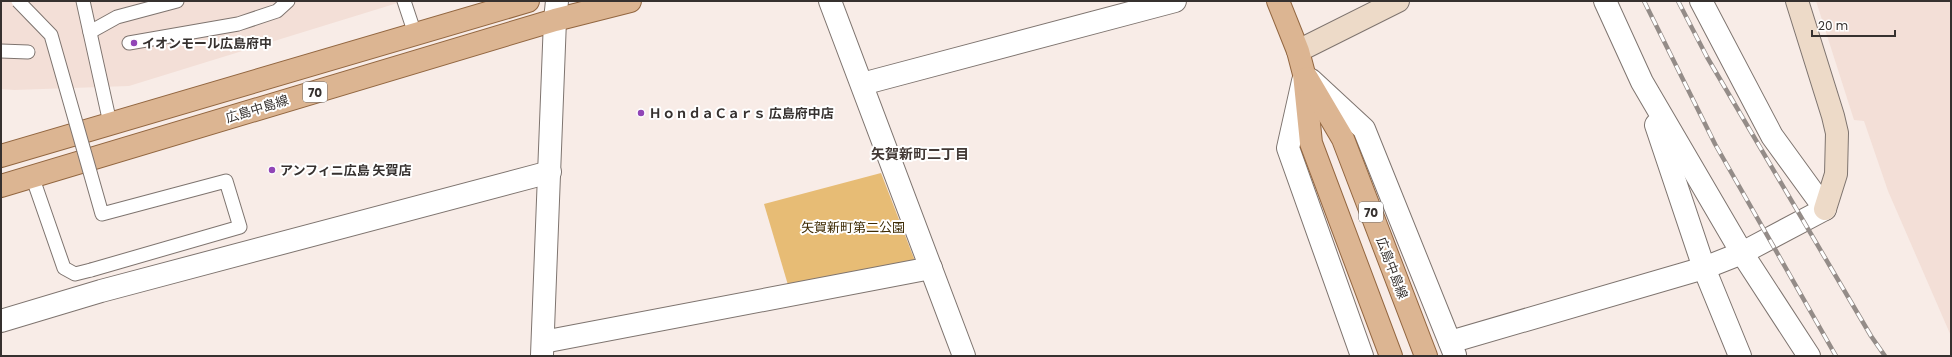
<svg xmlns="http://www.w3.org/2000/svg" width="1952" height="357" font-family="Poppins,'Noto Sans JP',sans-serif">
	<style>
		.built { fill: #f3dfd7 }
		.green { fill: #e7bc75 }
		.lines { fill: none; stroke-linecap: round; stroke-linejoin: round }
		.lane-casing { stroke: #7e746f; stroke-width: 15 }
		.street-casing { stroke: #7e746f; stroke-width: 24 }
		.secondary-casing { stroke: #7e746f; stroke-width: 24 }
		.primary-casing { stroke: #926640; stroke-width: 24 }
		.lane { stroke: #fff; stroke-width: 13 }
		.street { stroke: #fff; stroke-width: 22 }
		.secondary { stroke: #eddac8; stroke-width: 22 }
		.primary { stroke: #dcb592; stroke-width: 22 }
		.rail-casing { stroke: #948c88; stroke-width: 4.5 }
		.rail { stroke: #fff; stroke-width: 3; stroke-dasharray: 9; stroke-linecap: butt }
		.lane-bridge-casing { stroke: #7e746f; stroke-width: 15; stroke-linecap: butt }
		.lane-bridge { stroke: #fff; stroke-width: 13 }
		.poi-dot { fill: #9145b6; stroke: #fff; stroke-width: 1.5 }
		.labels { text-anchor: middle; dominant-baseline: central; stroke-width: 4; stroke-linejoin: round; paint-order: stroke }
		.shield { fill: #fff; stroke: #726f6d; stroke-width: 1 }
		.shield-label { font-size: 12px; font-weight: bold; fill: #36312f }
		.poi-label { font-size: 13px; font-weight: bold; fill: #36312f; stroke: #fff; text-anchor: start }
		.street-label { font-size: 13px; fill: #36312f; stroke: #fff }
		.park-label { font-size: 13px; fill: #3f2c05; stroke: #fff }
		.neighbourhood-label { font-size: 14px; font-weight: bold; fill: #423935; stroke: #fff }
	</style>
	<rect width="100%" height="100%" fill="#f8ece7"/>
	<g class="built">
		<polygon points="1,1 404,1 129,86 14,90 1,89"/>
		<polygon points="1816,1 1951,1 1951,336 1888,191 1864,121 1854,120"/>
	</g>
	<polygon class="green" points="881,173 915,261 788,285 764,204"/>
	<g class="lines">
		<defs>
			<g id="lane">
				<polyline points="83,1 110,123"/>
				<polyline points="404,1 415,34"/>
				<polyline points="90,32 117,17 177,1"/>
				<polyline points="129,43 238,24 277,11 288,1"/>
				<polyline points="1,51 28,52"/>
				<polyline points="32,176 64,268 75,274 91,270"/>
			</g>
			<g id="street">
				<polyline points="830,1 964,356"/>
				<polyline points="1605,1 1642,82 1742,253 1809,356"/>
				<polyline points="1311,80 1364,129 1455,355"/>
				<polyline points="1303,81 1288,148 1362,356"/>
				<polyline points="862,84 1175,1"/>
				<polyline points="1656,125 1704,268 1740,356"/>
				<polyline points="1,321 101,291 550,172"/>
				<polyline points="543,342 931,268"/>
				<polyline points="1450,342 1704,268 1742,253 1825,209 1772,136 1701,1"/>
				<polyline points="542,355 555,20 557,1"/>
			</g>
			<g id="secondary">
				<polyline points="1797,1 1833,116 1837,133 1836,174 1825,209"/>
				<polyline points="1298,51 1398,1"/>
			</g>
			<g id="primary">
				<polyline points="1278,1 1298,51 1304,74 1311,143 1391,356"/>
				<polyline points="1307,78 1343,139 1426,356"/>
				<polyline points="1,156 528,1"/>
				<polyline points="1,186 555,20 630,1"/>
			</g>
		</defs>
		<use href="#lane" class="lane-casing"/>
		<use href="#street" class="street-casing"/>
		<use href="#secondary" class="secondary-casing"/>
		<use href="#primary" class="primary-casing"/>
		<use href="#lane" class="lane"/>
		<use href="#street" class="street"/>
		<use href="#secondary" class="secondary"/>
		<use href="#primary" class="primary"/>
		<defs>
			<g id="rail">
				<polyline points="1644,1 1715,144 1836,356"/>
				<polyline points="1678,1 1707,57 1871,336 1885,356"/>
			</g>
		</defs>
		<use href="#rail" class="rail-casing"/>
		<use href="#rail" class="rail"/>
		<defs>
			<polyline id="lane-bridge" points="18,1 51,35 102,214 226,181 240,227 91,270"/>
		</defs>
		<use href="#lane-bridge" class="lane-bridge-casing"/>
		<use href="#lane-bridge" class="lane-bridge"/>
	</g>
	<g class="poi-dot">
		<circle cx="134" cy="43" r="4"/>
		<circle cx="641" cy="113" r="4"/>
		<circle cx="272" cy="170" r="4"/>
	</g>
	<g class="labels">
		<g class="shield">
			<rect x="303" y="82" width="24" height="20" rx="3"/>
			<rect x="1359" y="202" width="24" height="20" rx="3"/>
		</g>
		<g class="shield-label">
			<text x="315" y="92">70</text>
			<text x="1371" y="212">70</text>
		</g>
		<g class="poi-label">
			<text x="142" y="43">イオンモール広島府中</text>
			<text x="649" y="113">ＨｏｎｄａＣａｒｓ 広島府中店</text>
			<text x="280" y="170">アンフィニ広島 矢賀店</text>
		</g>
		<g class="street-label">
			<text transform="translate(257 109) rotate(-17)">広島中島線</text>
			<text transform="translate(1392 268) rotate(69)">広島中島線</text>
		</g>
		<g class="park-label">
			<text x="853" y="227">矢賀新町第二公園</text>
		</g>
		<g class="neighbourhood-label">
			<text x="920" y="154">矢賀新町二丁目</text>
		</g>
	</g>
	<rect width="1952" height="357" fill="none" stroke="#36312f" stroke-width="4"/>
	<path d="M1812 30v6h83v-6" fill="none" stroke="#36312f" stroke-width="2"/>
	<text x="1818" y="30" font-size="12" fill="#36312f" stroke="#ffffff" stroke-width="3" paint-order="stroke">20 m</text>
</svg>
